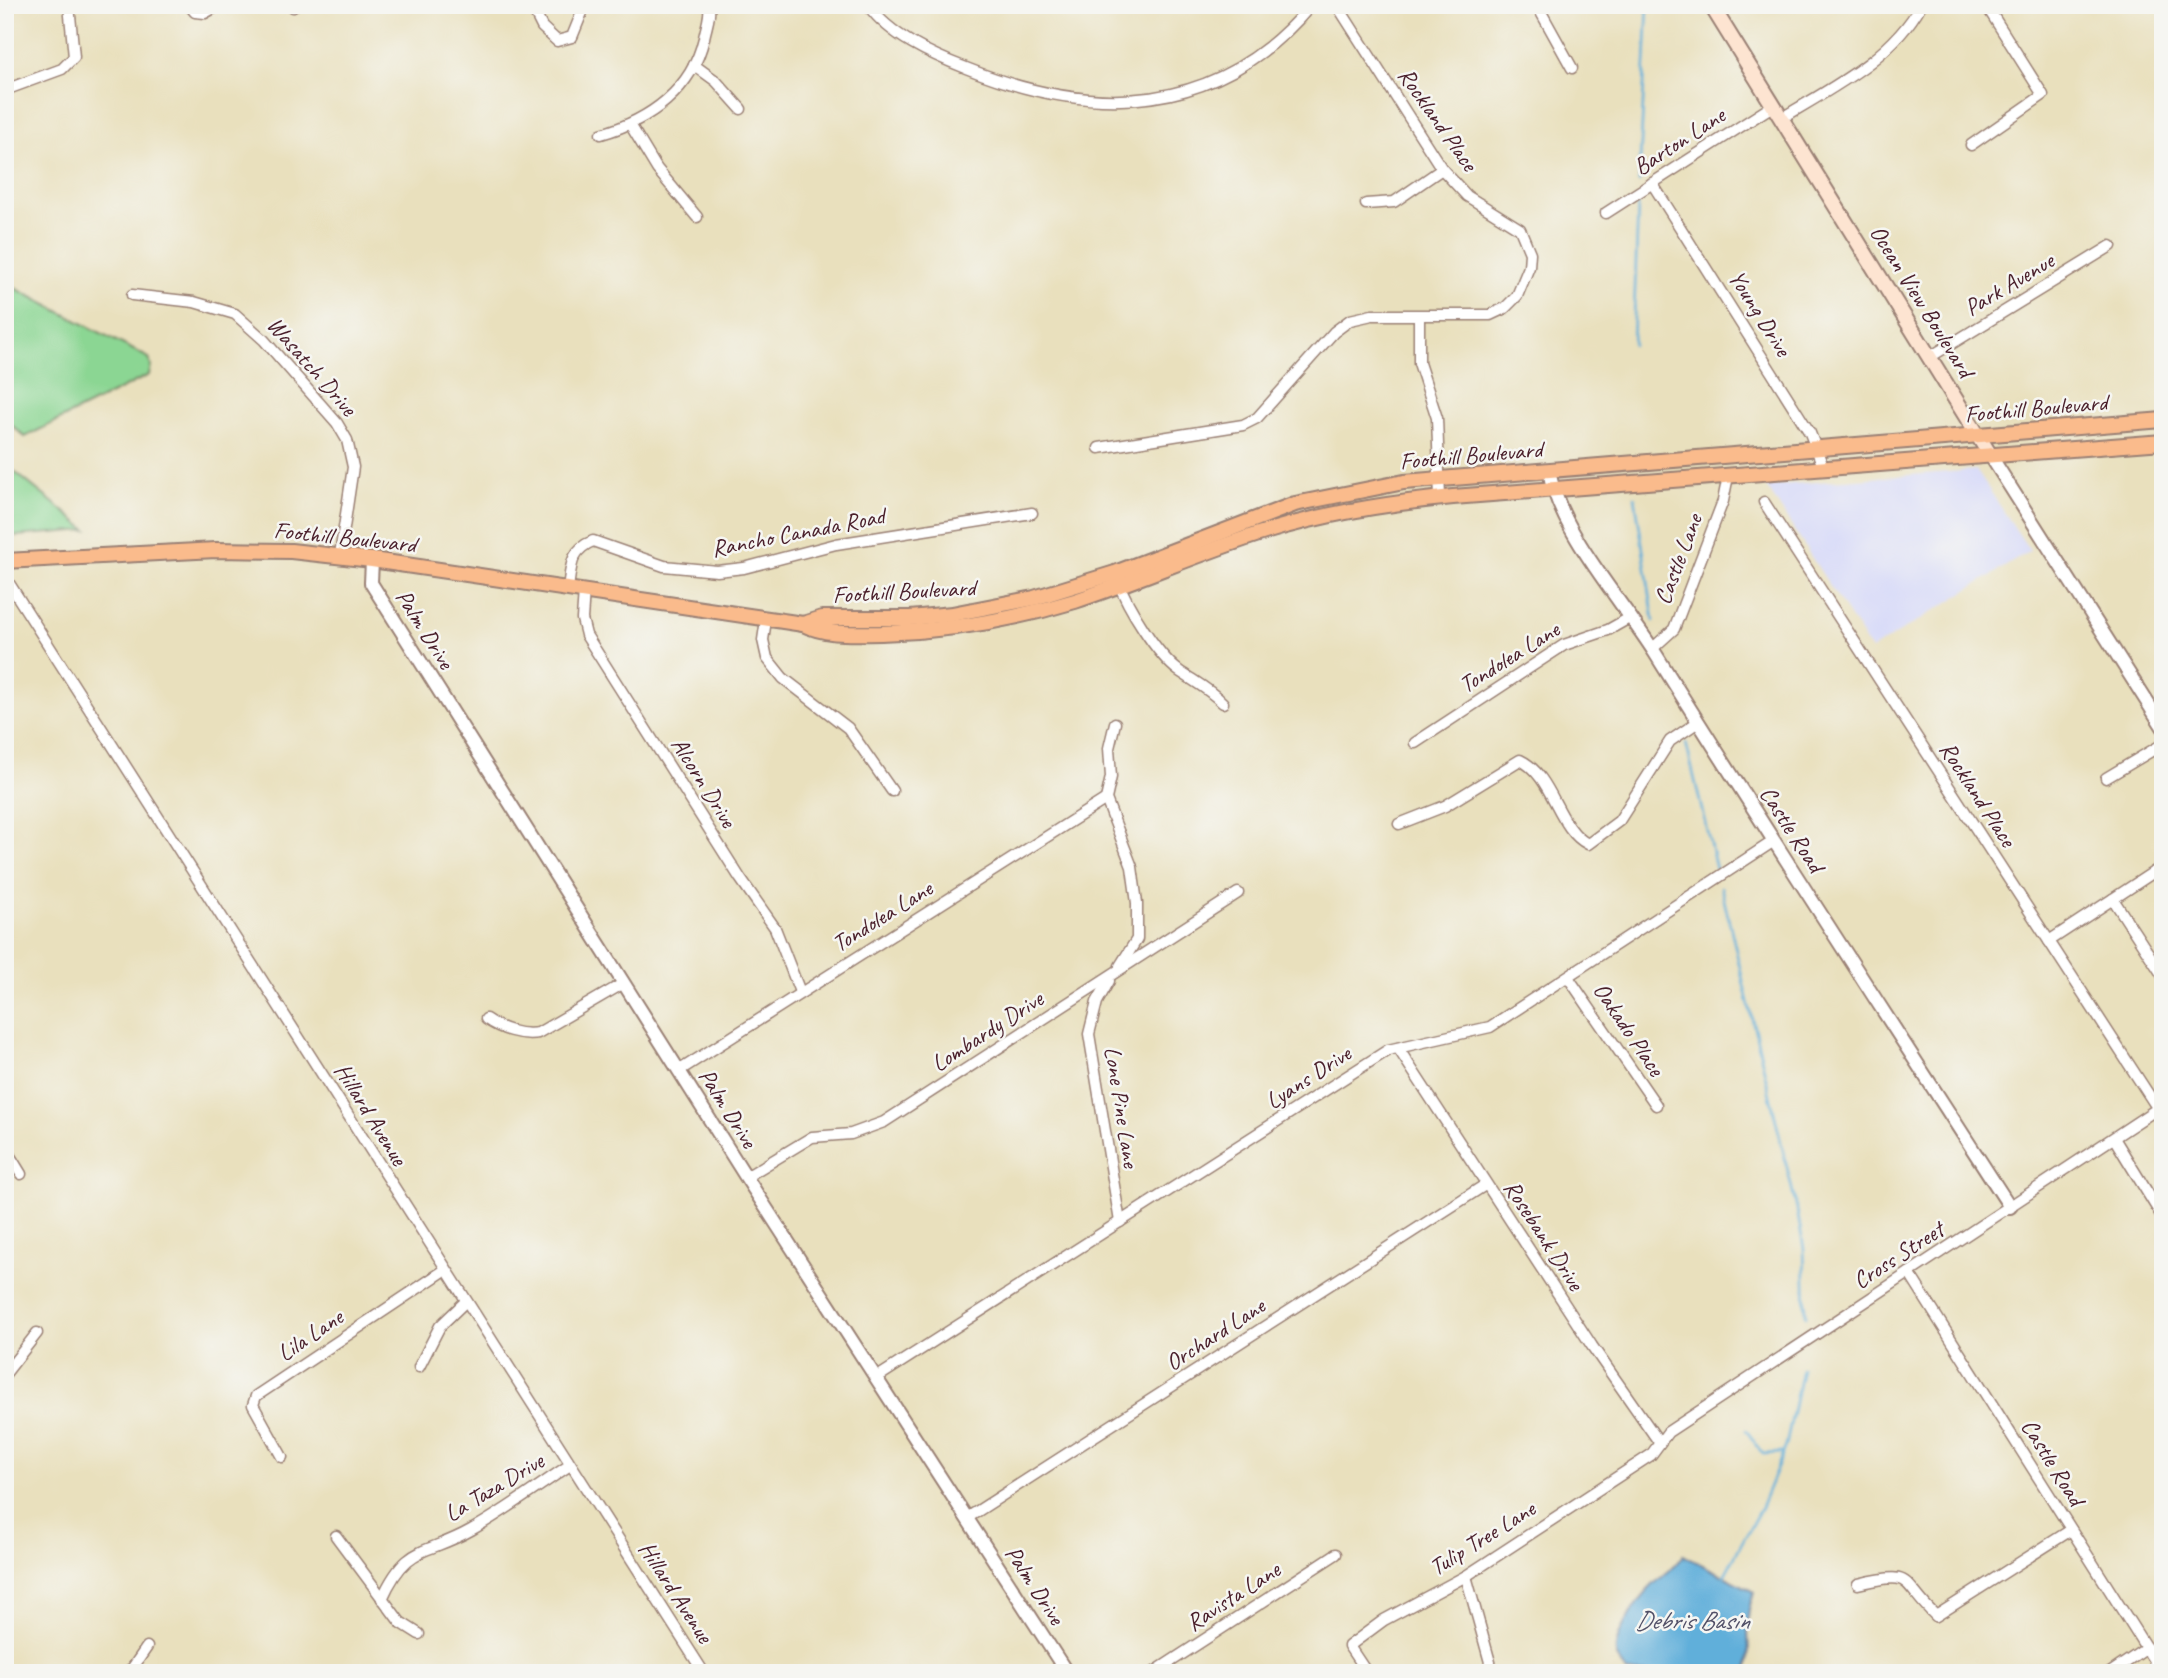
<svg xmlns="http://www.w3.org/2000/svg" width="2168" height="1678" font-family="Caveat,sans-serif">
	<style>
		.built { fill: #d5d8f9 }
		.green { fill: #8bd693; stroke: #6a7a5f; stroke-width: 2 }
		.water { fill: #60afda; stroke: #556782; stroke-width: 2 }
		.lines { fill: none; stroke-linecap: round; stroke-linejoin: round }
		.stream { stroke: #60afda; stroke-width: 2.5 }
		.minor-casing { stroke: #9a8074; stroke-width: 13 }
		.tertiary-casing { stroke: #9a8074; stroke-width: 16 }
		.secondary-casing { stroke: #9a8074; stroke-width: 18 }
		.primary-casing { stroke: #9a8074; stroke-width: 18 }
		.minor { stroke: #fff; stroke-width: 10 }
		.tertiary { stroke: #fff; stroke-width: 12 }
		.secondary { stroke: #fde4d1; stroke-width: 14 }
		.primary { stroke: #fabb8c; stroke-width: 14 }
		.labels { text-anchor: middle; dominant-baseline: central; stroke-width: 5; stroke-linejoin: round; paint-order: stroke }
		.street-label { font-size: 24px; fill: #4a1f2b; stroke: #f6f6f2 }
		.water-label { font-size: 26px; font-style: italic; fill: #525168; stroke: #f6f6f2 }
	</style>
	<rect width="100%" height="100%" fill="#f6f6f2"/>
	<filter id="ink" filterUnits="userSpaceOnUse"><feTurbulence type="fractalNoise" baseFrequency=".0143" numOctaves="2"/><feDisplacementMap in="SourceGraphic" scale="14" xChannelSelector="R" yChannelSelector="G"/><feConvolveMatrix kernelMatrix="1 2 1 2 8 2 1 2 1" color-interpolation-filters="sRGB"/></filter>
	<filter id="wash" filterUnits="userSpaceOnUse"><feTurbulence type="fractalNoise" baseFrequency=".00686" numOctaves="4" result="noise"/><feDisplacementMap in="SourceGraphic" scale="28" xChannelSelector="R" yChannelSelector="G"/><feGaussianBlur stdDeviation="1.57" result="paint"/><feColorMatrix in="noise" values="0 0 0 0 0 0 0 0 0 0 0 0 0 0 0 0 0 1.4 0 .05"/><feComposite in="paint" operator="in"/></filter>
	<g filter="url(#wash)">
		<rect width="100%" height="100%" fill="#e9e0bd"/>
		<polygon class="built" points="1976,470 2030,551 1871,650 1766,486"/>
		<g class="green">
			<polygon points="5,283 149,358 151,366 149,375 25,437 5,419"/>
			<polygon points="5,464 87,530 16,536 5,530"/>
		</g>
		<path class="water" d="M1683,1555L1755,1592C1741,1619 1753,1644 1747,1673H1628C1624,1667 1618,1661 1616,1654C1613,1636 1639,1598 1652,1586C1663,1575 1675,1568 1683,1555Z"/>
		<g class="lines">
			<g class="stream">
				<polyline points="1639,182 1648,5"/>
				<polyline points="1633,345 1638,204"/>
				<polyline points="1635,497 1654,621"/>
				<polyline points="1686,743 1716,869"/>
				<polyline points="1721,887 1797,1210 1804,1249 1806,1316"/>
				<polyline points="1746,1430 1763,1454 1782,1453"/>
				<polyline points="1724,1576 1761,1507 1786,1446 1802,1368"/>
			</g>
		</g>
	</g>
	<g filter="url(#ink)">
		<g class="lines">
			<defs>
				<g id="minor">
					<polyline points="189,5 195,12 205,13 219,5"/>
					<polyline points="531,5 542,27 557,41 572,37 585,5"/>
					<path d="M868,5C890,36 932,55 966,68C1093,119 1218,117 1311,5"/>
					<polyline points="1537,5 1572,68"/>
					<polyline points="293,7 294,5"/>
					<polyline points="694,65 716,81 741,109"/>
					<polyline points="5,90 62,69 74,57 69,5"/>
					<path d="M1782,118C1833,87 1892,58 1921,5"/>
					<polyline points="631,126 657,169 697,217"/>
					<path d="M601,134C650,120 692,90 704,38C706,27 711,16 709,5"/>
					<polyline points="1971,145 2043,95 1986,5"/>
					<polyline points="1652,183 1810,433 1824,469"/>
					<polyline points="1366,204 1394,202 1442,169"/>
					<polyline points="1606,213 1774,105"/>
					<polyline points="132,295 194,302 235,314 264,340 337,423 347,440 353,467 340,555"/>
					<polyline points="1419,316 1419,363 1437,418 1440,498"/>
					<polyline points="1930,357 2111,246"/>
					<polyline points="1099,448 1243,425 1257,418 1334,332 1350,320 1372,315 1490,315 1505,308 1517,296 1529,267 1530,253 1520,229 1467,196 1442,169 1337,5"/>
					<polyline points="1764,502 2158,1109"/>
					<polyline points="5,577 704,1673"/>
					<path d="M1118,581C1127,606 1157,655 1179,671C1195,682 1209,689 1223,703"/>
					<path d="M568,589C571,567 570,550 593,541L664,566L717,571L744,568L836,544L1032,513"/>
					<polyline points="584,591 582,619 586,635 740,878 775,928 800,992"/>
					<polyline points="766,620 763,640 767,658 783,678 848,728 892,791"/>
					<polyline points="1652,649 1674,629 1723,501 1728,476"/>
					<polyline points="1115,723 1109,748 1111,777 1106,799 1132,867 1137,903 1137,939 1120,966"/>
					<polyline points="1415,743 1564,645 1608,630 1631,617"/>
					<polyline points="2106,778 2163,744"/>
					<path d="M1399,824L1445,806L1520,760C1553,775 1558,830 1588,844L1619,821L1670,741L1698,722"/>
					<polyline points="2113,899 2163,976"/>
					<polyline points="2049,941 2163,866"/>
					<polyline points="1568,977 1656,1105"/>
					<polyline points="1109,981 1097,1002 1089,1034 1120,1222"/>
					<path d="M486,1019C500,1029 521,1036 538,1033L624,983"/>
					<polyline points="1398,1048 1592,1346 1659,1442"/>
					<polyline points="680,1070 1106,799"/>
					<polyline points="2114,1138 2163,1218"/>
					<polyline points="5,1148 21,1174"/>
					<polyline points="746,1177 812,1137 851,1134 884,1122 1238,893"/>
					<polyline points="1909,1273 2162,1673"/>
					<polyline points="419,1367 440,1326 465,1302"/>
					<polyline points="5,1374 37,1333"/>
					<polyline points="876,1378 1388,1050 1490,1027 1774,841"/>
					<polyline points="282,1457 253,1405 256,1396 445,1270"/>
					<polyline points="967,1518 1485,1185"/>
					<polyline points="336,1536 400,1622 419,1634"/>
					<polyline points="1466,1576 1493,1673"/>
					<path d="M1858,1584C1916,1570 1899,1581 1936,1616L2071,1530"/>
					<path d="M382,1599C407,1543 425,1556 471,1530C505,1511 537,1487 570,1465"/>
					<polyline points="129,1673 147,1647"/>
					<polyline points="1153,1673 1336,1554"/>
					<polyline points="1367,1673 1349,1646 1384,1620 1466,1576 1651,1455 1668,1432 2163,1105"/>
					<polyline points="2110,1673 2147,1648"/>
				</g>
				<g id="tertiary">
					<polyline points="1990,455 2163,727"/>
					<path d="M1549,470C1559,532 1621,599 1655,653C1771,839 1891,1023 2010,1207"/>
					<polyline points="372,560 371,583 746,1177 1067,1673"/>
				</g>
				<polyline id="secondary" points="1711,5 1990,455"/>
				<g id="primary">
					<path d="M5,561L216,550L291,551L372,560L803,624C827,636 855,633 881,633C946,631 1013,620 1075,601C1139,580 1201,552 1265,532C1326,513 1389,503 1453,497L2163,442"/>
					<polyline points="803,624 822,618 910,618 952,614 1034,598 1115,573 1295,504 1404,482 2163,420"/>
				</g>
			</defs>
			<use href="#minor" class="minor-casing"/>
			<use href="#tertiary" class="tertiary-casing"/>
			<use href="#secondary" class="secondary-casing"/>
			<use href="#primary" class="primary-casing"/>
			<use href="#minor" class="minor"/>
			<use href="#tertiary" class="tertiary"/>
			<use href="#secondary" class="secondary"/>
			<use href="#primary" class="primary"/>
		</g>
	</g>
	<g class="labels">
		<g class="street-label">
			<text transform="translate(1438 119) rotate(55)">Rockland Place</text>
			<text transform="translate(1679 141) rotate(-33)">Barton Lane</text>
			<text transform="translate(2009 284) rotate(-31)">Park Avenue</text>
			<text transform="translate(1922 301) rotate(58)">Ocean View Boulevard</text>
			<text transform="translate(1760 313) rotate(58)">Young Drive</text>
			<text transform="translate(312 366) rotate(49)">Wasatch Drive</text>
			<text transform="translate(2036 408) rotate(-5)">Foothill Boulevard</text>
			<text transform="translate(1471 455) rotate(-5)">Foothill Boulevard</text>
			<text transform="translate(798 532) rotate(-11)">Rancho Canada Road</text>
			<text transform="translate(345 537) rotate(6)">Foothill Boulevard</text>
			<text transform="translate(1678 559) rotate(-69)">Castle Lane</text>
			<text transform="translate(904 591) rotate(-3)">Foothill Boulevard</text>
			<text transform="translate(425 629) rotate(58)">Palm Drive</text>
			<text transform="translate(1509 657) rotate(-32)">Tondolea Lane</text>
			<text transform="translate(704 782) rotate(58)">Alcorn Drive</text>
			<text transform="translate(1978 794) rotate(57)">Rockland Place</text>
			<text transform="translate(1792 829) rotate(57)">Castle Road</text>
			<text transform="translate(882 916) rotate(-32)">Tondolea Lane</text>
			<text transform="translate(1629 1029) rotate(56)">Oakado Place</text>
			<text transform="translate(987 1031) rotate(-33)">Lombardy Drive</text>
			<text transform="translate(1308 1077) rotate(-33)">Lyans Drive</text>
			<text transform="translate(1122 1107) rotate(81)">Lone Pine Lane</text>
			<text transform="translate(728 1108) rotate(58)">Palm Drive</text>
			<text transform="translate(371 1114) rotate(58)">Hillard Avenue</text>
			<text transform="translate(1544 1235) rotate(57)">Rosebank Drive</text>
			<text transform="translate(1898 1255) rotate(-33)">Cross Street</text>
			<text transform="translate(1215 1334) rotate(-33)">Orchard Lane</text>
			<text transform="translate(310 1335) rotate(-34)">Lila Lane</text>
			<text transform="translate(2053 1462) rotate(58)">Castle Road</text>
			<text transform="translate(494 1487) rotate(-31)">La Taza Drive</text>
			<text transform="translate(1482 1538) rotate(-32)">Tulip Tree Lane</text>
			<text transform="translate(1035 1585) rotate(57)">Palm Drive</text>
			<text transform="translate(676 1592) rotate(57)">Hillard Avenue</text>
			<text transform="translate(1233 1596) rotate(-33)">Ravista Lane</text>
		</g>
		<g class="water-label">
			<text x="1692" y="1620">Debris Basin</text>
		</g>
	</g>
	<rect width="2168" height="1678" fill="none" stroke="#f6f6f2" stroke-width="28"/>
</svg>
